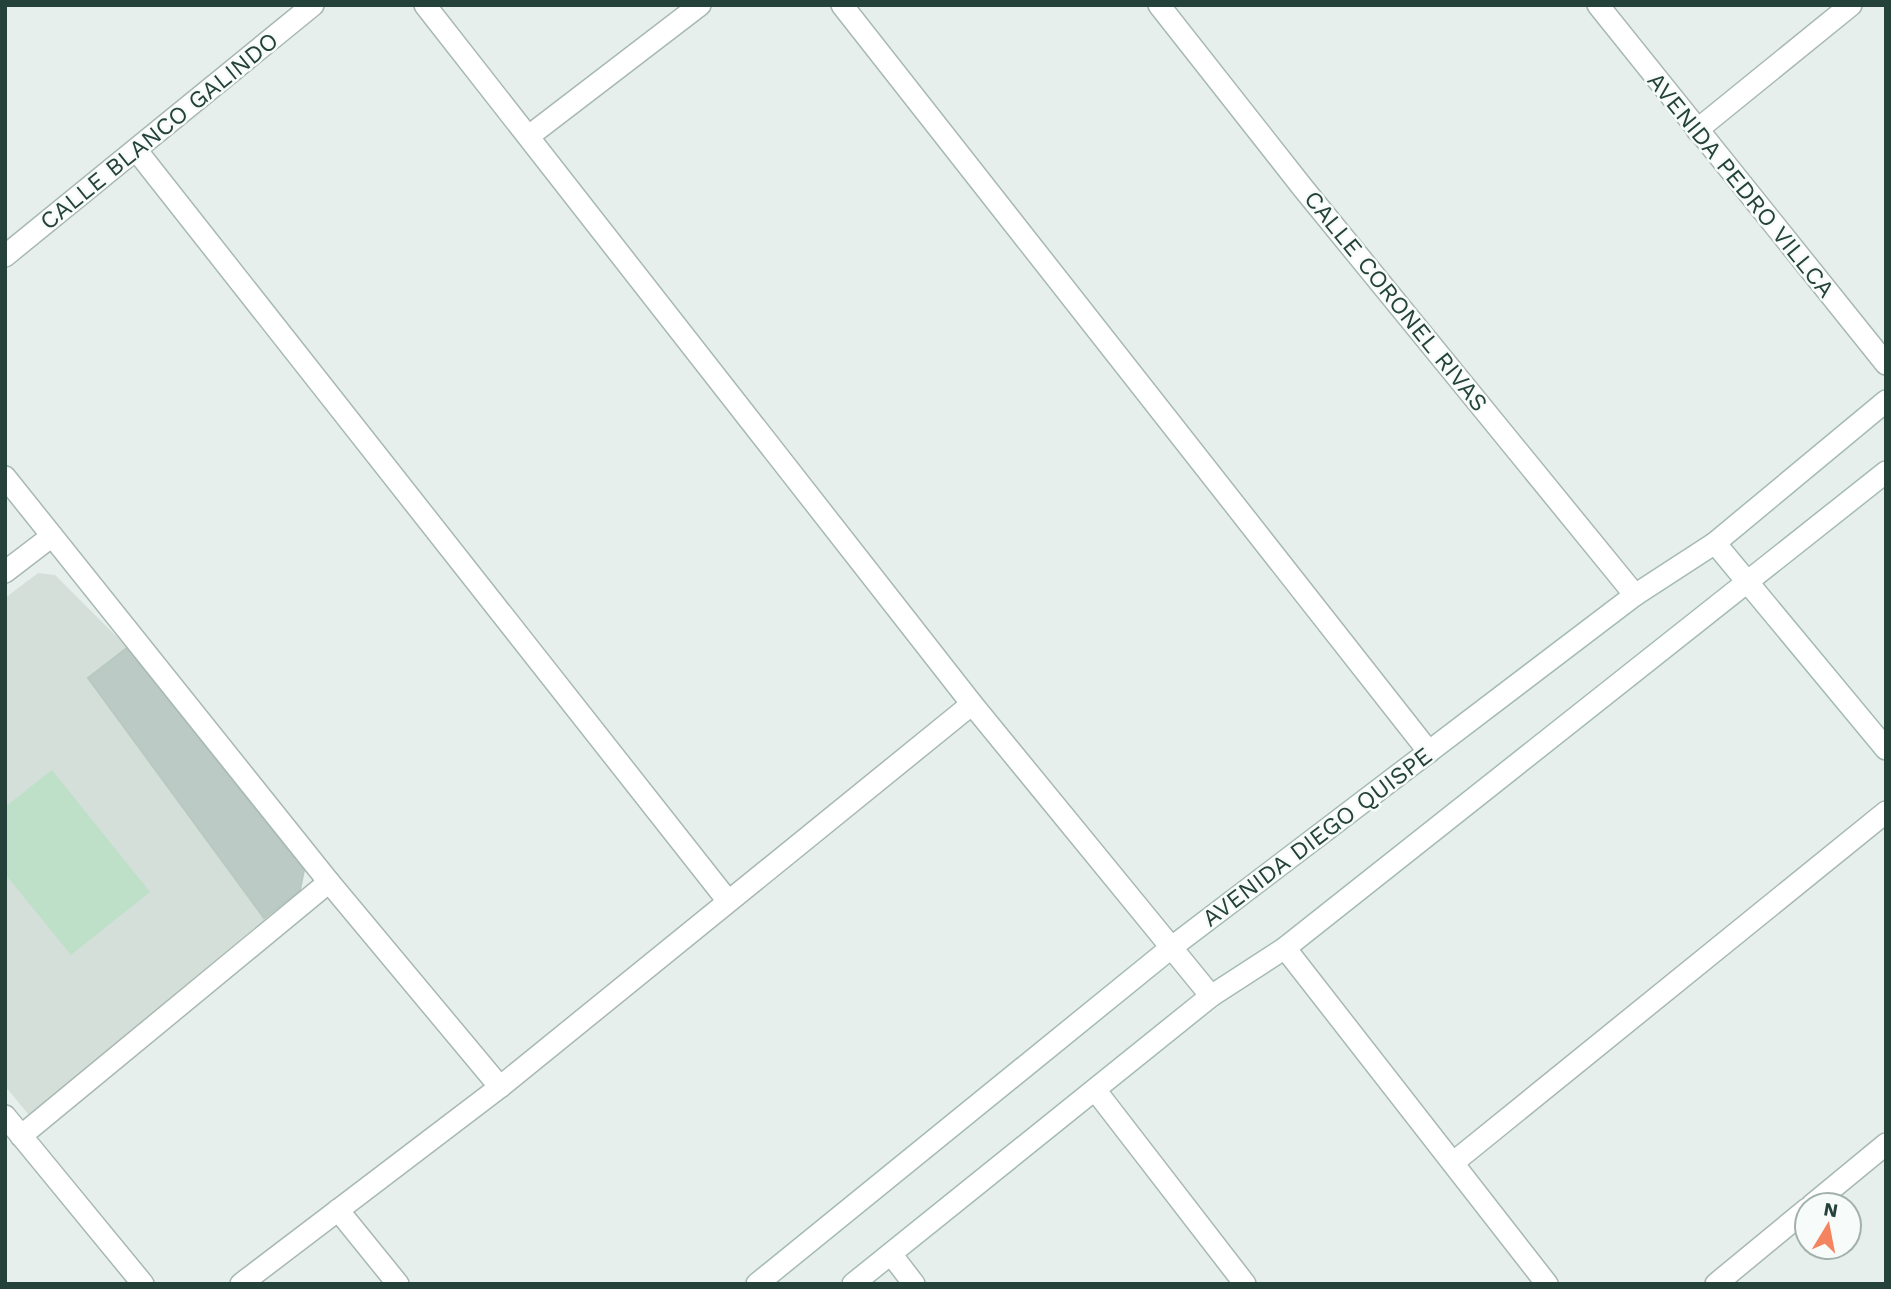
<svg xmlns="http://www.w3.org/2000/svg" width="1891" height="1289" font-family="'Work Sans',sans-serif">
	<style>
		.built { fill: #d4dfda }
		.green { fill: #bfe0c8 }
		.building { fill: #bbcac4; stroke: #b8c9c2; stroke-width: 2 }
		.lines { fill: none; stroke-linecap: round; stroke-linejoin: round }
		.street-casing { stroke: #a8b8b2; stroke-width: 24 }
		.secondary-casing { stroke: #a4bbb3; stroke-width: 24 }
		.street { stroke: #fff; stroke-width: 21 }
		.secondary { stroke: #fff; stroke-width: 21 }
		.labels { text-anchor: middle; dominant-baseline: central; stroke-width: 5; stroke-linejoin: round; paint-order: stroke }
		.street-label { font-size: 24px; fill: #24423a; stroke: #f7fbf9 }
	</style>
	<rect width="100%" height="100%" fill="#e6efeb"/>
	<polygon class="built" points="38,573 55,575 127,647 304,870 300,890 29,1115 5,1086 5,598"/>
	<polygon class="green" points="52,770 150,892 71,955 5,874 5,807"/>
	<polygon class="building" points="127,648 304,870 300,890 264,918 88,678"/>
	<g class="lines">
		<defs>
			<g id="street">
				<polyline points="425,5 972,704 1211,996"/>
				<polyline points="842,5 1429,752"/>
				<polyline points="1159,5 1303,188 1635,595"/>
				<polyline points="1598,5 1886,364"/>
				<polyline points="1697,130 1851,5"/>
				<polyline points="529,136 700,5"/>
				<polyline points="137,151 728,901"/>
				<polyline points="5,256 313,5"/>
				<polyline points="5,477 329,882 500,1087"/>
				<polyline points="5,572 52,536"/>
				<polyline points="1285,948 1547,1284"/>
				<polyline points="1096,1091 1245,1284"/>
				<polyline points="5,1116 143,1284"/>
				<polyline points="21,1136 329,882"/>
				<polyline points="1454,1162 1886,812"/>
				<polyline points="1812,1205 1886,1144"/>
				<polyline points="338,1210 398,1284"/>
				<polyline points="891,1254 914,1284"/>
				<polyline points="241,1284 500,1087 972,704"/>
				<polyline points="1716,1284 1807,1209"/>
			</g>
			<g id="secondary">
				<polyline points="1715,543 1886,749"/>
				<polyline points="757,1284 1172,947 1635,595 1715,543 1886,401"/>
				<polyline points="853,1284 1211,996 1285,948 1886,472"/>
			</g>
		</defs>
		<use href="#street" class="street-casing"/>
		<use href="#secondary" class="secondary-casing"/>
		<use href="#street" class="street"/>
		<use href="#secondary" class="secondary"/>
	</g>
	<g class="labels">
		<g class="street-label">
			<text transform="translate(159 131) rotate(-39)">CALLE BLANCO GALINDO</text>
			<text transform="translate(1741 185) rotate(51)">AVENIDA PEDRO VILLCA</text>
			<text transform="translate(1396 301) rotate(51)">CALLE CORONEL RIVAS</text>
			<text transform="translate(1317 837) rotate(-37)">AVENIDA DIEGO QUISPE</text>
		</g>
	</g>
	<rect width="1891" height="1289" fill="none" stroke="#24423a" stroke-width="14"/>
	<g transform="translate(1828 1226) rotate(10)"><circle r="33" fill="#f7fbf9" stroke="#a3b1ad" stroke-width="2"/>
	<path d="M0-5L12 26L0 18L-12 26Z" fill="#f4845f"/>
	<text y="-10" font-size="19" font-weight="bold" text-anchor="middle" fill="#24423a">N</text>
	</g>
</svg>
